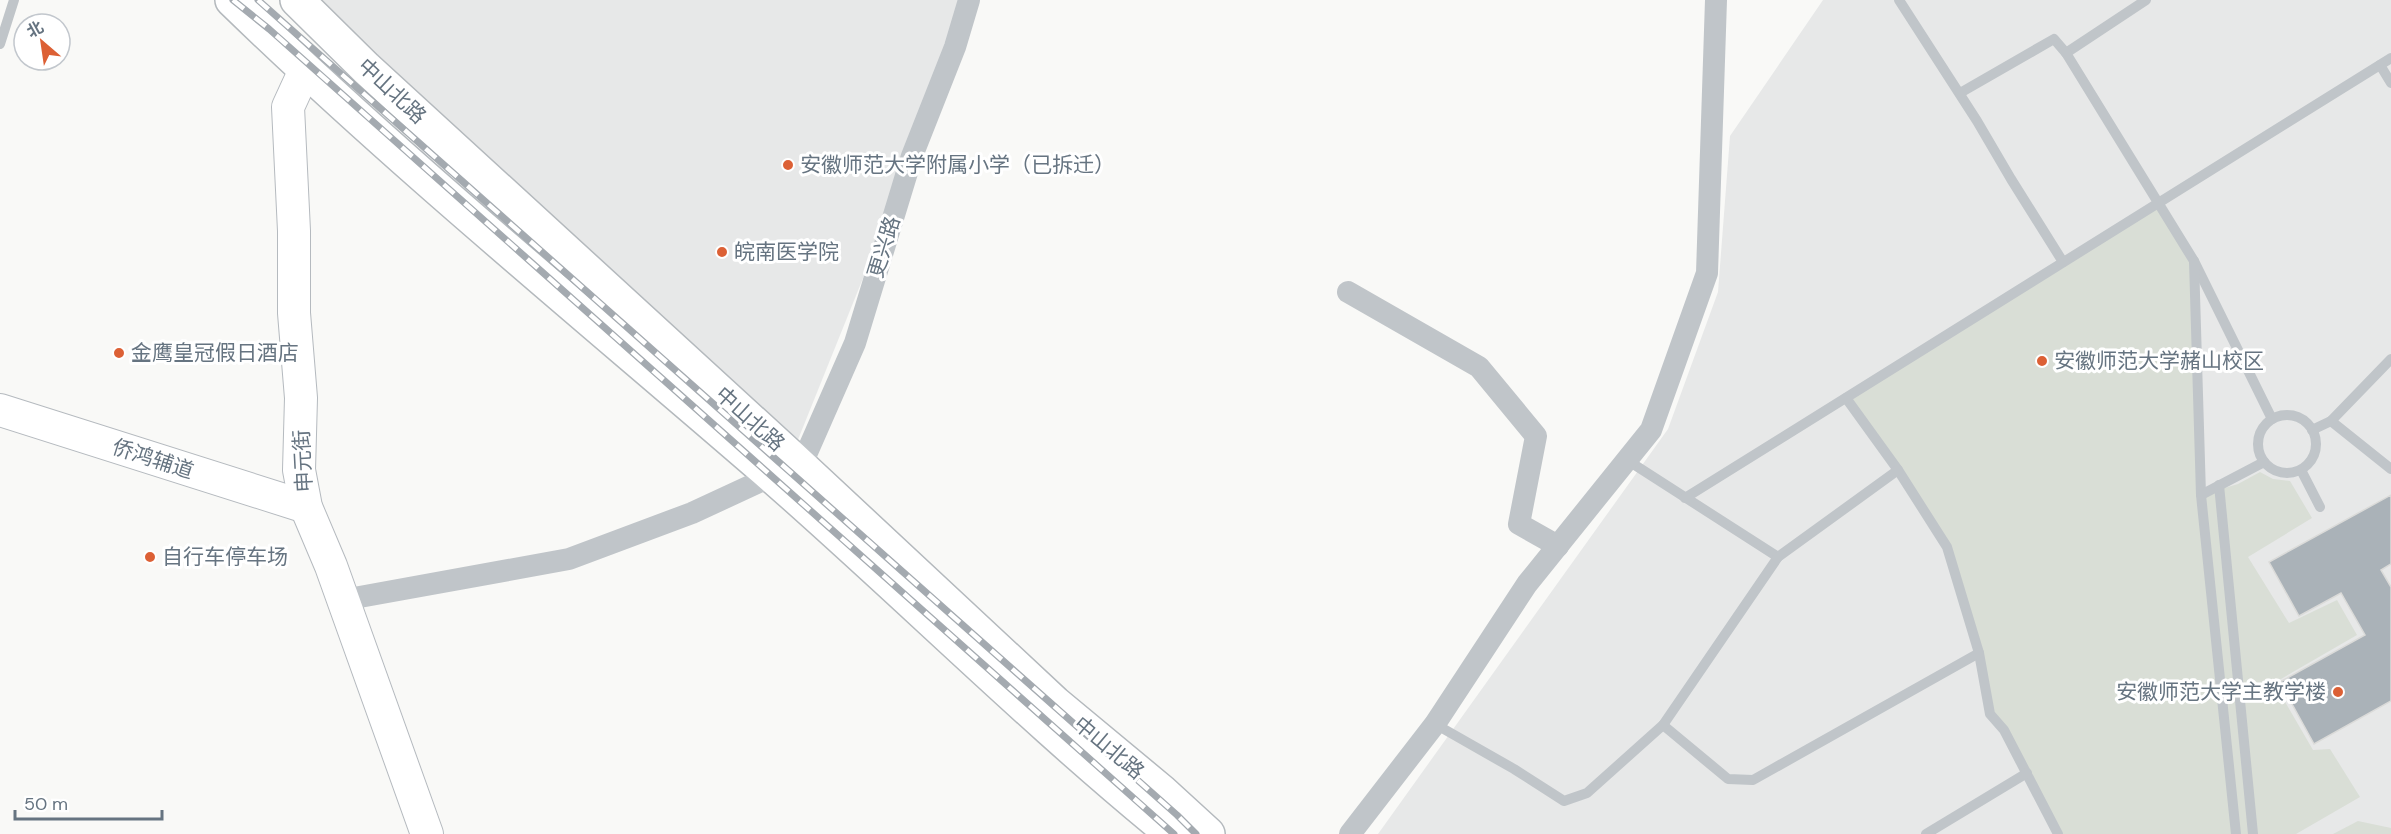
<svg xmlns="http://www.w3.org/2000/svg" width="2391" height="834" font-family="'DM Sans','Noto Sans SC',sans-serif">
	<style>
		.built { fill: #e7e8e8 }
		.green { fill: #d9ded6 }
		.building { fill: #aab2b8; stroke: #dbdbd9; stroke-width: 1.5 }
		.lines { fill: none; stroke-linecap: round; stroke-linejoin: round }
		.secondary-casing { stroke: #b5babf; stroke-width: 34 }
		.primary-casing { stroke: #b4b9bd; stroke-width: 36 }
		.lane { stroke: #c0c5c9; stroke-width: 10 }
		.street { stroke: #c0c5c9; stroke-width: 22 }
		.secondary { stroke: #fff; stroke-width: 32 }
		.primary { stroke: #fff; stroke-width: 33 }
		.rail-casing { stroke: #a4aab0; stroke-width: 7 }
		.rail { stroke: #fff; stroke-width: 4.5; stroke-dasharray: 14; stroke-linecap: butt }
		.poi-dot { fill: #dc6035; stroke: #fff; stroke-width: 2 }
		.labels { text-anchor: middle; dominant-baseline: central; stroke-width: 6; stroke-linejoin: round; paint-order: stroke }
		.street-label { font-size: 21px; fill: #667481; stroke: #fff }
		.poi-label { font-size: 21px; fill: #667481; stroke: #fff; text-anchor: start }
	</style>
	<rect width="100%" height="100%" fill="#f9f9f7"/>
	<g class="built">
		<polygon points="298,0 975,0 791,457"/>
		<polygon points="1823,0 2391,0 2391,834 1378,834 1668,429 1718,292 1730,136"/>
	</g>
	<g class="green">
		<polygon points="2159,202 2194,261 2201,495 2238,484 2260,472 2273,479 2290,481 2312,518 2248,557 2289,623 2337,600 2357,635 2274,683 2313,750 2330,749 2360,797 2296,834 2061,834 1990,714 1947,547 1846,398"/>
		<polygon points="2358,821 2391,828 2391,834 2333,834"/>
	</g>
	<polygon class="building" points="2391,495 2391,564 2381,570 2391,587 2391,701 2314,744 2280,682 2365,635 2341,593 2299,616 2269,562"/>
	<g class="lines">
		<defs>
			<g id="secondary">
				<polyline points="305,70 288,107 294,231 294,313 301,398 299,470 306,507 331,566 427,834"/>
				<polyline points="0,410 306,507"/>
			</g>
			<g id="primary">
				<path d="M232,0C404,167 591,319 772,476C907,594 1033,721 1172,834"/>
				<polyline points="297,0 366,68 791,457 1055,703 1161,791 1208,834"/>
			</g>
		</defs>
		<use href="#secondary" class="secondary-casing"/>
		<use href="#primary" class="primary-casing"/>
		<g class="lane">
			<polyline points="1899,0 1977,121 2011,179 2063,262"/>
			<polyline points="0,44 14,0"/>
			<polyline points="2066,53 2146,0"/>
			<polyline points="2380,65 2391,83"/>
			<polyline points="1960,93 2054,39 2066,53 2194,261 2272,419"/>
			<polyline points="2194,261 2201,495 2236,834"/>
			<polyline points="1846,398 1898,470 1947,547 1979,653 1990,714 2004,730 2058,834"/>
			<circle cx="2287" cy="444" r="29"/>
			<polyline points="2331,421 2391,469"/>
			<polyline points="2312,430 2331,421 2391,359"/>
			<polyline points="1627,460 1778,557"/>
			<polyline points="2301,470 2320,507"/>
			<polyline points="2219,485 2253,834"/>
			<polyline points="2201,495 2264,462"/>
			<polyline points="1685,498 2391,58"/>
			<polyline points="1435,724 1514,769 1564,801 1587,793 1663,725 1728,779 1753,780 1979,653"/>
			<polyline points="1663,725 1778,557 1898,470"/>
			<polyline points="1926,834 2027,773"/>
		</g>
		<g class="street">
			<polyline points="1348,292 1479,367 1536,436 1519,524 1558,546"/>
			<polyline points="794,476 801,466 855,343 912,156 955,47 969,0"/>
			<polyline points="343,600 569,559 692,513 772,476"/>
			<polyline points="1350,834 1435,724 1527,584 1651,430 1707,273 1716,0"/>
		</g>
		<use href="#secondary" class="secondary"/>
		<use href="#primary" class="primary"/>
		<defs>
			<g id="rail">
				<polyline points="233,0 269,29 1174,834"/>
				<polyline points="258,0 1177,815 1196,834"/>
			</g>
		</defs>
		<use href="#rail" class="rail-casing"/>
		<use href="#rail" class="rail"/>
	</g>
	<g class="poi-dot">
		<circle cx="788" cy="165" r="6"/>
		<circle cx="722" cy="252" r="6"/>
		<circle cx="119" cy="353" r="6"/>
		<circle cx="2042" cy="361" r="6"/>
		<circle cx="150" cy="557" r="6"/>
		<circle cx="2338" cy="692" r="6"/>
	</g>
	<g class="labels">
		<g class="street-label">
			<text transform="translate(392 91) rotate(43)">中山北路</text>
			<text transform="translate(884 247) rotate(-73)">更兴路</text>
			<text transform="translate(750 419) rotate(42)">中山北路</text>
			<text transform="translate(153 459) rotate(18)">侨鸿辅道</text>
			<text transform="translate(303 461) rotate(-93)">申元街</text>
			<text transform="translate(1109 748) rotate(40)">中山北路</text>
		</g>
		<g class="poi-label">
			<text x="800" y="165">安徽师范大学附属小学（已拆迁）</text>
			<text x="734" y="252">皖南医学院</text>
			<text x="131" y="353">金鹰皇冠假日酒店</text>
			<text x="2054" y="361">安徽师范大学赭山校区</text>
			<text x="162" y="557">自行车停车场</text>
			<text x="2326" y="692" text-anchor="end">安徽师范大学主教学楼</text>
		</g>
	</g>
	<g transform="translate(42 42) rotate(331)"><circle r="28" fill="#ffffff" stroke="#c2c7cd" stroke-width="1.5"/>
	<path d="M0-4.5L10 22L0 15L-10 22Z" fill="#dc6035"/>
	<text y="-9" font-size="16" font-weight="bold" text-anchor="middle" fill="#667481">北</text>
	</g>
	<path d="M15 810v9h147v-9" fill="none" stroke="#667481" stroke-width="3"/>
	<text x="24" y="810" font-size="18" fill="#667481" stroke="#ffffff" stroke-width="4.5" paint-order="stroke">50 m</text>
</svg>
